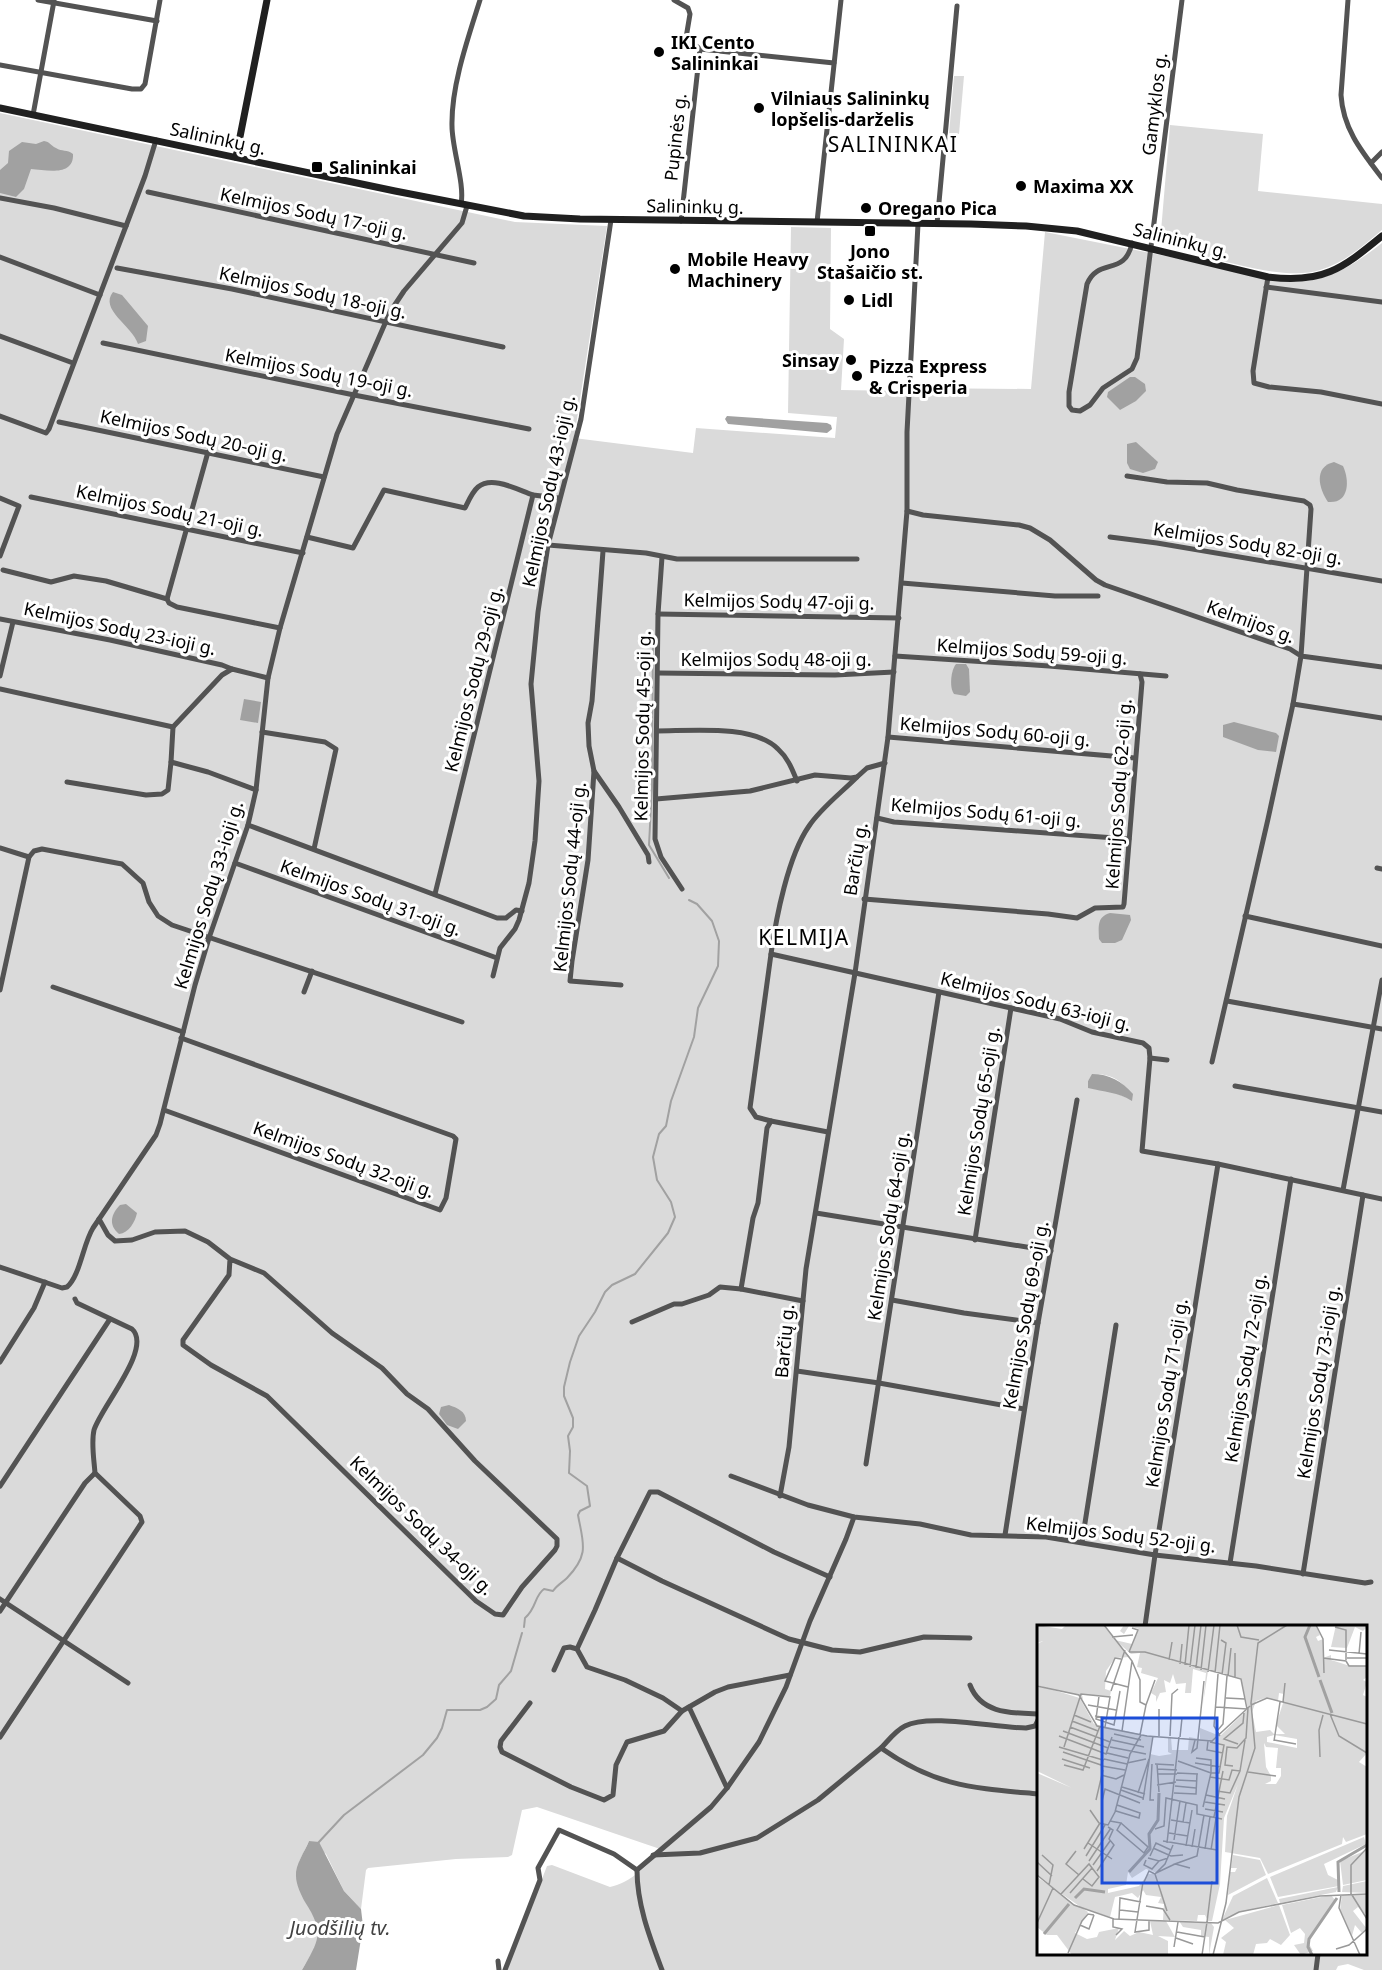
<svg xmlns="http://www.w3.org/2000/svg" width="1382" height="1970" font-family="'Noto Sans',sans-serif">
	<style>
		.green { fill: #dadada; fill-rule: evenodd }
		.water { fill: #a1a1a1 }
		.lines { fill: none; stroke-linecap: round; stroke-linejoin: round }
		.stream { stroke: #a1a1a1; stroke-width: 2 }
		.street { stroke: #535353; stroke-width: 5 }
		.secondary { stroke: #202020; stroke-width: 7 }
		.poi-dot { fill: #000; stroke: #fff; stroke-width: 2 }
		.labels { text-anchor: middle; dominant-baseline: central; stroke-width: 6; stroke-linejoin: round; paint-order: stroke }
		.poi-label { font-size: 18px; font-weight: bold; fill: #000; stroke: #fff; text-anchor: start }
		.street-label { font-size: 18px; fill: #000; stroke: #fff }
		.water-label { font-size: 20px; font-style: italic; fill: #424242; stroke: #fff }
		.quarter-label { font-size: 21px; letter-spacing: 1.5px; fill: #000; stroke: #fff }
		.inset-river { fill: none; stroke: #a1a1a1; stroke-width: 3 }
		.inset-road { fill: none; stroke: #999; stroke-width: 1.5 }
		.view { fill: #1d4ed8; fill-opacity: 0.15; stroke: #1d4ed8; stroke-width: 3 }
		.inset-edge { fill: none; stroke: #000; stroke-width: 3 }
	</style>
	<rect width="100%" height="100%" fill="#fff"/>
	<g class="green">
		<polygon points="954,76 964,76 959,134 949,134"/>
		<path d="M0,113L515,222L607,226L574,438L693,453L696,428L835,438L837,417L788,413L791,227L831,228L830,329L844,339L841,390L905,391L906,394L914,388L1031,389L1045,232L1296,282C1331,280 1355,264 1382,243V1970H1364L1348,1964L1338,1966L1336,1970H507L547,1866L552,1865L610,1887C631,1883 648,1864 663,1850L537,1807L522,1810L512,1855L508,1857L456,1859L368,1868L366,1870L361,1909L344,1891L326,1854L309,1841L299,1862C306,1884 324,1923 316,1945C312,1954 306,1962 302,1970H0ZM1093,1074C1113,1074 1125,1081 1132,1100L1088,1081ZM1038,1626H1366V1954H1038Z"/>
		<path d="M1170,125L1263,134L1258,191L1382,204V230C1363,246 1344,263 1320,270C1280,283 1202,254 1160,243Z"/>
	</g>
	<g class="water">
		<path d="M44,141C50,142 50,145 56,148C62,152 67,149 73,154C74,177 46,170 31,169L24,189L16,197L0,193V170L8,163L9,151L22,142L36,144Z"/>
		<path d="M113,292L122,295L148,326L146,341L138,344C132,325 99,310 113,292Z"/>
		<polygon points="1130,377 1135,377 1145,384 1146,391 1136,401 1120,410 1107,397 1108,392"/>
		<polygon points="727,416 827,423 831,425 832,429 827,433 728,424 725,419"/>
		<polygon points="1136,442 1158,462 1155,469 1143,473 1130,469 1127,463 1127,444"/>
		<path d="M1334,462L1343,466C1350,481 1349,504 1328,502C1319,489 1313,467 1334,462Z"/>
		<path d="M956,664H966L969,669L970,692L966,696L954,694C949,687 951,670 956,664Z"/>
		<polygon points="244,699 261,702 258,723 240,720"/>
		<polygon points="1234,722 1276,733 1279,736 1276,752 1258,750 1223,737 1223,725"/>
		<path d="M1110,913L1130,915L1131,920L1122,940L1115,943H1102L1099,939C1099,928 1096,917 1110,913Z"/>
		<path d="M1092,1074C1109,1074 1122,1081 1133,1094L1132,1101C1118,1092 1104,1092 1088,1088V1081Z"/>
		<path d="M126,1204L137,1213C135,1222 129,1233 119,1234C108,1225 111,1214 120,1205Z"/>
		<path d="M449,1405C457,1408 466,1411 466,1421L458,1429L447,1425L439,1414L441,1407Z"/>
		<path d="M309,1841L319,1842L344,1891L361,1909L363,1926L356,1970H302C319,1940 325,1933 305,1902C301,1895 296,1884 296,1876C295,1865 305,1851 309,1841Z"/>
	</g>
	<g class="lines">
		<g class="stream">
			<polyline points="653,635 652,787 649,845 669,878"/>
			<path d="M524,1627L525,1618C537,1608 534,1596 544,1589L553,1591C557,1585 563,1582 567,1578C590,1554 583,1543 578,1515L580,1511L590,1506L587,1486L569,1473L570,1451L568,1436L573,1427V1418L564,1396V1387L570,1362L579,1336L595,1312L605,1292L612,1285L635,1274L668,1233L675,1217L671,1202L657,1180L653,1157L659,1134L666,1126L671,1101L694,1037L698,1008L718,966L719,941L712,921L697,904L689,900"/>
			<polyline points="318,1843 344,1815 423,1755 437,1738 442,1728 447,1710 480,1710 487,1707 496,1699 499,1685 511,1671 522,1633"/>
		</g>
		<g class="street">
			<polyline points="38,0 157,21"/>
			<polyline points="674,0 688,8 690,14 686,38 700,49 681,221"/>
			<path d="M1348,0L1341,95C1343,129 1362,152 1382,178"/>
			<polyline points="700,49 834,63"/>
			<polyline points="0,65 132,89 141,89 145,84 160,0"/>
			<polyline points="33,115 54,1"/>
			<polyline points="1371,163 1382,152"/>
			<polyline points="148,192 474,263"/>
			<polyline points="0,198 54,208 126,226 145,176 156,140"/>
			<path d="M461,204C465,184 452,149 452,126C451,86 468,38 480,0"/>
			<polyline points="817,222 841,0"/>
			<polyline points="937,224 957,6"/>
			<path d="M1132,243C1125,277 1098,257 1087,284L1069,392V406L1072,410L1080,411L1090,405L1103,388L1132,369L1137,358L1182,0"/>
			<polyline points="0,257 100,295"/>
			<polyline points="117,268 232,289 503,347"/>
			<polyline points="1268,277 1253,371 1254,383 1269,387 1321,392 1382,404"/>
			<polyline points="1266,287 1382,302"/>
			<polyline points="0,336 73,363"/>
			<polyline points="103,343 354,395 529,429"/>
			<polyline points="0,416 46,433 49,429 126,226"/>
			<polyline points="59,422 324,477"/>
			<polyline points="1127,476 1167,482 1207,483 1237,490 1304,501 1310,505 1311,509 1301,656 1382,667"/>
			<polyline points="31,497 303,553"/>
			<polyline points="0,498 19,506 0,556"/>
			<polyline points="907,511 923,515 1019,525 1030,528 1050,540 1096,580 1105,585 1290,649 1301,656 1293,704 1268,819 1212,1062"/>
			<path d="M307,537L353,548L384,490L465,508C468,502 472,492 478,487C492,475 518,490 533,495"/>
			<polyline points="1110,537 1157,543 1382,581"/>
			<polyline points="548,545 646,553 677,559 857,559"/>
			<polyline points="603,551 592,701 588,723 589,746 594,771 588,860 572,961 570,981 621,985"/>
			<polyline points="662,557 658,614 655,839 661,857 682,889"/>
			<polyline points="3,570 51,582 74,576 106,581 167,599 169,603 177,607 280,628"/>
			<polyline points="902,583 1055,596 1098,596"/>
			<polyline points="167,599 208,452"/>
			<polyline points="658,614 899,618"/>
			<polyline points="0,619 110,640 222,665 232,669"/>
			<polyline points="895,656 1049,666 1166,676"/>
			<polyline points="658,673 835,675 894,672"/>
			<polyline points="0,676 13,622"/>
			<polyline points="0,689 173,727 222,675 232,669 268,678"/>
			<polyline points="1293,704 1382,718"/>
			<path d="M657,731C690,731 754,724 778,749C788,758 792,769 797,781"/>
			<polyline points="262,732 325,742 336,749 314,849"/>
			<polyline points="888,737 1135,758"/>
			<polyline points="171,762 173,727"/>
			<polyline points="594,771 619,807 648,855 649,862"/>
			<polyline points="67,782 146,795 162,794 168,790 171,762 208,772 256,790"/>
			<polyline points="656,799 750,791 815,775 851,778 857,777 867,768 885,763"/>
			<polyline points="877,818 894,822 1129,839"/>
			<polyline points="248,825 497,918 506,918 516,910 522,911"/>
			<polyline points="0,848 29,857"/>
			<polyline points="235,863 497,958"/>
			<polyline points="1377,868 1382,869"/>
			<polyline points="435,894 533,495 559,498"/>
			<polyline points="864,899 1048,914 1077,918 1095,908 1123,907 1124,904 1142,682 1140,674"/>
			<polyline points="1245,916 1382,946"/>
			<path d="M771,954C776,918 788,856 809,826C821,808 841,793 857,777"/>
			<polyline points="493,976 500,948 515,929 519,920 529,883 535,841 539,781 531,684 538,612 548,545 581,419 611,220"/>
			<polyline points="53,987 183,1032"/>
			<polyline points="0,990 29,857 34,851 42,849 122,864 143,883 149,902 158,916 172,925 462,1022"/>
			<polyline points="304,992 312,971"/>
			<polyline points="1227,1001 1382,1029"/>
			<polyline points="1150,1058 1167,1060"/>
			<polyline points="1235,1086 1382,1112"/>
			<polyline points="164,1110 440,1210 446,1198 456,1139 453,1136 181,1038"/>
			<polyline points="771,1121 828,1132"/>
			<polyline points="1343,1190 1382,980"/>
			<polyline points="816,1213 1051,1251"/>
			<polyline points="99,1219 108,1235 115,1241 132,1240 155,1232 185,1231 208,1242 230,1259 229,1275 183,1340 183,1345 211,1365 267,1396 476,1601 495,1614 503,1615 522,1587 555,1550 557,1546 557,1539 475,1461 428,1409 407,1394 382,1368 332,1333 264,1273 230,1259"/>
			<polyline points="975,1240 1011,1008"/>
			<path d="M0,1267L62,1288L67,1287C80,1276 83,1244 93,1228L156,1135L160,1124L195,985L209,938L248,825L256,790L268,678L280,628L337,434L390,312L404,291L462,223L467,206"/>
			<polyline points="741,1289 803,1301"/>
			<polyline points="892,1300 964,1313 1038,1323"/>
			<polyline points="632,1322 674,1304 682,1304 709,1295 720,1287 741,1289 753,1218 758,1203 767,1128 771,1121 756,1117 750,1108 771,954 1011,1008 1060,1019 1092,1032 1143,1043 1149,1048 1150,1058 1142,1151 1218,1164 1382,1199"/>
			<polyline points="0,1362 34,1308 45,1282"/>
			<polyline points="797,1371 879,1383 1024,1409"/>
			<polyline points="866,1464 939,992"/>
			<polyline points="731,1476 808,1505 854,1517 920,1524 971,1535 1046,1537 1155,1555 1256,1566 1365,1583 1371,1582"/>
			<polyline points="0,1486 110,1319"/>
			<polyline points="780,1496 789,1447 806,1269 855,973 888,737 907,511 907,432 918,224"/>
			<polyline points="1005,1535 1038,1323 1077,1100"/>
			<polyline points="1082,1542 1116,1325"/>
			<polyline points="617,1558 662,1581 789,1639 832,1650 860,1652 924,1637 970,1638"/>
			<polyline points="1230,1563 1291,1179"/>
			<polyline points="1303,1574 1363,1195"/>
			<polyline points="0,1599 128,1683"/>
			<polyline points="0,1611 85,1483 95,1473"/>
			<polyline points="1145,1626 1155,1555 1218,1164"/>
			<polyline points="577,1649 595,1610 617,1558 650,1492 658,1492 774,1552 830,1577"/>
			<polyline points="554,1670 564,1648 570,1647 577,1649 587,1667 625,1680 663,1698 682,1711 715,1692 728,1687 790,1675"/>
			<path d="M970,1685C981,1714 1012,1713 1038,1714"/>
			<polyline points="530,1703 501,1741 500,1747 502,1752 571,1787 604,1800 613,1795 616,1765 627,1742 664,1731 682,1711"/>
			<polyline points="689,1707 727,1788"/>
			<path d="M1038,1720L1035,1726L1026,1728C996,1728 929,1713 905,1726C895,1731 888,1741 881,1748C936,1787 974,1788 1038,1794"/>
			<path d="M0,1737L142,1522L140,1516L95,1473C94,1459 91,1443 94,1430C101,1407 153,1348 132,1329L77,1303L75,1299"/>
			<polyline points="653,1855 700,1853 757,1838 818,1800 881,1748"/>
			<polyline points="498,1961 499,1970"/>
			<polyline points="505,1970 540,1880 538,1868 559,1830 614,1854 637,1870"/>
			<path d="M662,1970C650,1938 637,1905 637,1870L711,1807L727,1788L759,1742L786,1687L810,1621L846,1539L854,1517"/>
			<polyline points="1316,1970 1318,1954"/>
		</g>
		<g class="secondary">
			<path d="M0,108L395,191L524,216L580,219L971,224L1026,226L1077,231L1268,277C1322,284 1342,269 1382,236"/>
			<polyline points="236,157 267,0"/>
		</g>
	</g>
	<g class="poi-dot">
		<circle cx="659" cy="52" r="6"/>
		<circle cx="759" cy="108" r="6"/>
		<rect x="311" y="161" width="12" height="12" rx="3"/>
		<circle cx="1021" cy="186" r="6"/>
		<circle cx="866" cy="208" r="6"/>
		<rect x="864" y="225" width="12" height="12" rx="3"/>
		<circle cx="675" cy="269" r="6"/>
		<circle cx="849" cy="300" r="6"/>
		<circle cx="851" cy="360" r="6"/>
		<circle cx="857" cy="376" r="6"/>
	</g>
	<g class="labels">
		<g class="poi-label">
			<text x="671" y="42">IKI Cento<tspan x="671" dy="21">Salininkai</tspan></text>
			<text x="771" y="98">Vilniaus Salininkų<tspan x="771" dy="21">lopšelis-darželis</tspan></text>
			<text x="329" y="167">Salininkai</text>
			<text x="1033" y="186">Maxima XX</text>
			<text x="878" y="208">Oregano Pica</text>
			<text x="870" y="251" text-anchor="middle">Jono<tspan x="870" dy="21">Stašaičio st.</tspan></text>
			<text x="687" y="259">Mobile Heavy<tspan x="687" dy="21">Machinery</tspan></text>
			<text x="861" y="300">Lidl</text>
			<text x="839" y="360" text-anchor="end">Sinsay</text>
			<text x="869" y="366">Pizza Express<tspan x="869" dy="21">&amp; Crisperia</tspan></text>
		</g>
		<g class="street-label">
			<text transform="translate(1154 104) rotate(-83)">Gamyklos g.</text>
			<text transform="translate(675 137) rotate(-84)">Pupinės g.</text>
			<text transform="translate(218 138) rotate(12)">Salininkų g.</text>
			<text transform="translate(695 206) rotate(1)">Salininkų g.</text>
			<text transform="translate(314 213) rotate(12)">Kelmijos Sodų 17-oji g.</text>
			<text transform="translate(1181 240) rotate(14)">Salininkų g.</text>
			<text transform="translate(313 292) rotate(12)">Kelmijos Sodų 18-oji g.</text>
			<text transform="translate(319 372) rotate(11)">Kelmijos Sodų 19-oji g.</text>
			<text transform="translate(194 435) rotate(12)">Kelmijos Sodų 20-oji g.</text>
			<text transform="translate(548 491) rotate(-78)">Kelmijos Sodų 43-ioji g.</text>
			<text transform="translate(170 510) rotate(12)">Kelmijos Sodų 21-oji g.</text>
			<text transform="translate(1248 543) rotate(9)">Kelmijos Sodų 82-oji g.</text>
			<text transform="translate(779 601) rotate(1)">Kelmijos Sodų 47-oji g.</text>
			<text transform="translate(1251 621) rotate(20)">Kelmijos g.</text>
			<text transform="translate(120 628) rotate(12)">Kelmijos Sodų 23-ioji g.</text>
			<text transform="translate(1032 651) rotate(4)">Kelmijos Sodų 59-oji g.</text>
			<text x="776" y="659">Kelmijos Sodų 48-oji g.</text>
			<text transform="translate(473 679) rotate(-76)">Kelmijos Sodų 29-oji g.</text>
			<text transform="translate(642 726) rotate(-89)">Kelmijos Sodų 45-oji g.</text>
			<text transform="translate(995 731) rotate(5)">Kelmijos Sodų 60-oji g.</text>
			<text transform="translate(1118 794) rotate(-86)">Kelmijos Sodų 62-oji g.</text>
			<text transform="translate(986 812) rotate(5)">Kelmijos Sodų 61-oji g.</text>
			<text transform="translate(855 859) rotate(-81)">Barčių g.</text>
			<text transform="translate(569 877) rotate(-84)">Kelmijos Sodų 44-oji g.</text>
			<text transform="translate(208 895) rotate(-73)">Kelmijos Sodų 33-ioji g.</text>
			<text transform="translate(371 897) rotate(20)">Kelmijos Sodų 31-oji g.</text>
			<text transform="translate(1036 1001) rotate(14)">Kelmijos Sodų 63-ioji g.</text>
			<text transform="translate(978 1121) rotate(-81)">Kelmijos Sodų 65-oji g.</text>
			<text transform="translate(344 1159) rotate(20)">Kelmijos Sodų 32-oji g.</text>
			<text transform="translate(888 1226) rotate(-81)">Kelmijos Sodų 64-oji g.</text>
			<text transform="translate(1025 1315) rotate(-80)">Kelmijos Sodų 69-oji g.</text>
			<text transform="translate(784 1341) rotate(-85)">Barčių g.</text>
			<text transform="translate(1245 1368) rotate(-81)">Kelmijos Sodų 72-oji g.</text>
			<text transform="translate(1318 1382) rotate(-81)">Kelmijos Sodų 73-ioji g.</text>
			<text transform="translate(1166 1393) rotate(-81)">Kelmijos Sodų 71-oji g.</text>
			<text transform="translate(422 1525) rotate(44)">Kelmijos Sodų 34-oji g.</text>
			<text transform="translate(1121 1534) rotate(7)">Kelmijos Sodų 52-oji g.</text>
		</g>
		<g class="water-label">
			<text x="340" y="1927">Juodšilių tv.</text>
		</g>
		<g class="quarter-label">
			<text x="893" y="144">SALININKAI</text>
			<text x="804" y="937">KELMIJA</text>
		</g>
	</g>
	<g transform="translate(1037 1625)">
		<rect width="330" height="330" fill="#fff"/>
		<path d="M0,0L25,4L29,0H66L93,32L78,33L69,46L68,64L74,66L73,71L45,70L46,74L0,60V19L6,16L0,18ZM87,0H279L283,10L279,12L281,16L286,14V33L294,30V35L310,40L330,41V52L326,55L330,57L326,70L330,72V128L322,137L330,142V209L309,217L306,212L305,219L231,249L223,233L188,227L190,191L201,159L187,193L183,259L175,296H171L168,290H161L160,296L126,295L127,279L121,278L124,272L109,270L106,265L101,273L95,268L78,272L73,292L38,280L0,250V148L35,163L0,146V61L41,70L57,99L116,112L113,129L122,131L135,129L131,127V112H134L135,125H151L152,112L163,114V103L183,111L211,84L204,54L171,46L166,79L169,48L156,44L154,68H148L149,58L139,59L136,49L133,58L127,55L129,67L123,68L119,77V71L114,68L121,53L104,48L105,43L100,42L103,28L94,29L78,15L95,19L102,4L92,1L87,9L83,6ZM242,68L247,69L246,78L239,100L248,109H237L233,105L219,107L215,87L219,76L228,73L241,76ZM237,110L260,114V123L230,117V112ZM227,118L229,122L241,123L239,143H244V151L239,159H228L234,156V151L229,142ZM109,244L120,248L111,249L102,261L71,268V264L89,260L91,247L95,253ZM299,0H330V2L326,6L318,2L310,23L294,22ZM327,212L329,219L287,239L291,250L301,255L302,261L241,272L233,252ZM330,225V255L306,260L303,236ZM196,230L223,235L229,250L191,270L193,247H198L200,243H194ZM0,252L51,287L38,308L50,314L60,312L62,307L82,303L78,315L87,306L93,311L102,307L116,310L113,296H129L138,312L121,311L131,316V330H35L20,310H10L0,302ZM230,253L241,278L203,287L185,295L196,271ZM330,256V268L305,267L306,261ZM301,262L299,267L243,278L242,274ZM330,269V287L328,289L321,282L316,286L330,304L325,308L318,300L315,311L303,285L305,270ZM294,270L298,275L271,317L276,326L264,330L257,320L267,318L268,309L263,303L254,308L245,280ZM242,280L253,310L244,320L233,314L230,318L219,319L216,330H186L189,317L184,313L197,303L188,295ZM142,296L174,298L177,302L172,330V312L164,311V305L146,302Z" fill="#dadada" fill-rule="evenodd"/>
		<path class="inset-river" d="M273,0L268,12L282,52M283,55L295,88M92,247L113,224L112,209L121,195L122,168M302,267L301,237L330,220M38,273L47,264L68,267M7,309L32,279M275,330L271,322L272,314L300,273"/>
		<path class="inset-road" d="M67,0L95,36L85,106M200,0L204,12L222,15M279,0L286,14L287,48M298,2L309,5V35M75,12L96,10M184,15L189,18L185,50M292,25L330,29M92,27H108L204,54L210,84L179,82M92,27L101,5L95,3M198,28V53M322,29L324,7M286,33L309,36L312,41H330M310,33H330M84,34L78,33L68,56L91,62M132,35L135,17M95,36L103,55V77L109,80L103,110M143,39L145,19M148,40L152,0M153,42L158,0M159,43L164,0M164,45L169,0M171,47L177,0M178,48L183,0M181,49L177,101L183,111M191,51L194,23M0,61L42,70L60,101L110,111L175,116L213,81M74,66L88,25M62,71L59,94L77,100L83,66M189,73L208,74M246,77L248,58M51,80L79,85M109,80L118,55M214,80L230,73L330,99M122,84V111M293,89L302,111L330,128M37,90L54,97M58,91L77,94M35,96L61,106M33,102L73,117M26,106L71,123M180,106L186,99L190,51M77,109L104,115M22,111L69,129L75,112M133,111L135,69L141,64M143,112L145,93M75,115L107,122M158,115L155,127L160,123L167,56M237,115L259,119M171,116L170,125L186,128M237,116L243,77M201,119L187,114L206,98L207,88M22,122L66,135L64,140L26,127M27,122L44,69L73,72L68,102M73,122L109,129M70,128L91,133M283,132L282,105L286,90M159,133L174,135V148H182L187,120L173,117M25,134L53,143M67,134L90,139M141,136L174,148L166,182M90,138L109,134M158,138L184,142M115,139L113,175H117M118,139L137,140M120,139L122,167M27,140L46,145L63,101M65,141L88,145M196,141L188,140L190,122L200,123L209,113L211,83M120,144L140,145M211,147L239,151M140,148L161,149M120,149H140M64,150L79,154L87,150M173,152L192,155L195,145L203,146L208,115M139,155L160,156M120,160L139,157M138,161L159,163M85,162L108,169M84,165L106,173M180,166L193,168L203,146M101,168L112,134M137,168L159,169L160,149M169,170L188,174M59,175L66,145M106,175L116,111M65,176L68,164L103,178M168,177L188,180M168,184L186,187M53,185L62,198L71,200L78,187L93,129L104,110M79,186L102,193L103,188L80,180M177,192L186,146M134,195L153,198M73,196L84,198L80,205L107,228L111,222L84,198M146,197L149,178M118,204L127,201L129,173L160,180V189L185,194M132,208L151,211M137,215L143,176M126,216L180,225M51,218L75,234M130,218L142,112M149,221L155,185M155,222L158,204M116,223L134,231L146,230M47,224L63,198M168,224L173,192M174,225L179,193M39,226L29,239L42,250M5,230L16,240L12,260M49,231L68,200M113,231L119,218L134,225M111,233L122,236L131,233M109,235L107,240L115,244L122,236M52,236L74,203M0,237L15,251M56,240L73,216M153,243L138,239L160,231L167,190M60,246L77,220L72,214L76,205L71,202M119,248L138,239M0,250L37,280L77,294L181,298L202,287L283,271L330,269M106,257L98,307L112,305V295M107,257L112,246L118,249M33,268L55,243M24,269L52,239L62,252L55,261L46,254M314,269V240L330,223M304,270L302,283L323,330M315,270L330,294M109,281L126,284L133,295M83,285L101,287M130,286L118,249L128,239L136,220M76,294V302L85,304L79,310M82,294L83,273L104,277M170,297L175,256M0,298L16,263M43,300L52,304L57,290M140,307L168,312M139,313L156,319M137,322L141,297M299,324L312,320L330,304M31,328L45,296L51,289L57,290M165,330L170,297M176,330L189,278L202,172L218,123L214,78L221,18L250,0"/>
		<path class="view" d="M65,93H180V258H65Z"/>
		<rect width="330" height="330" class="inset-edge"/>
	</g>
</svg>
